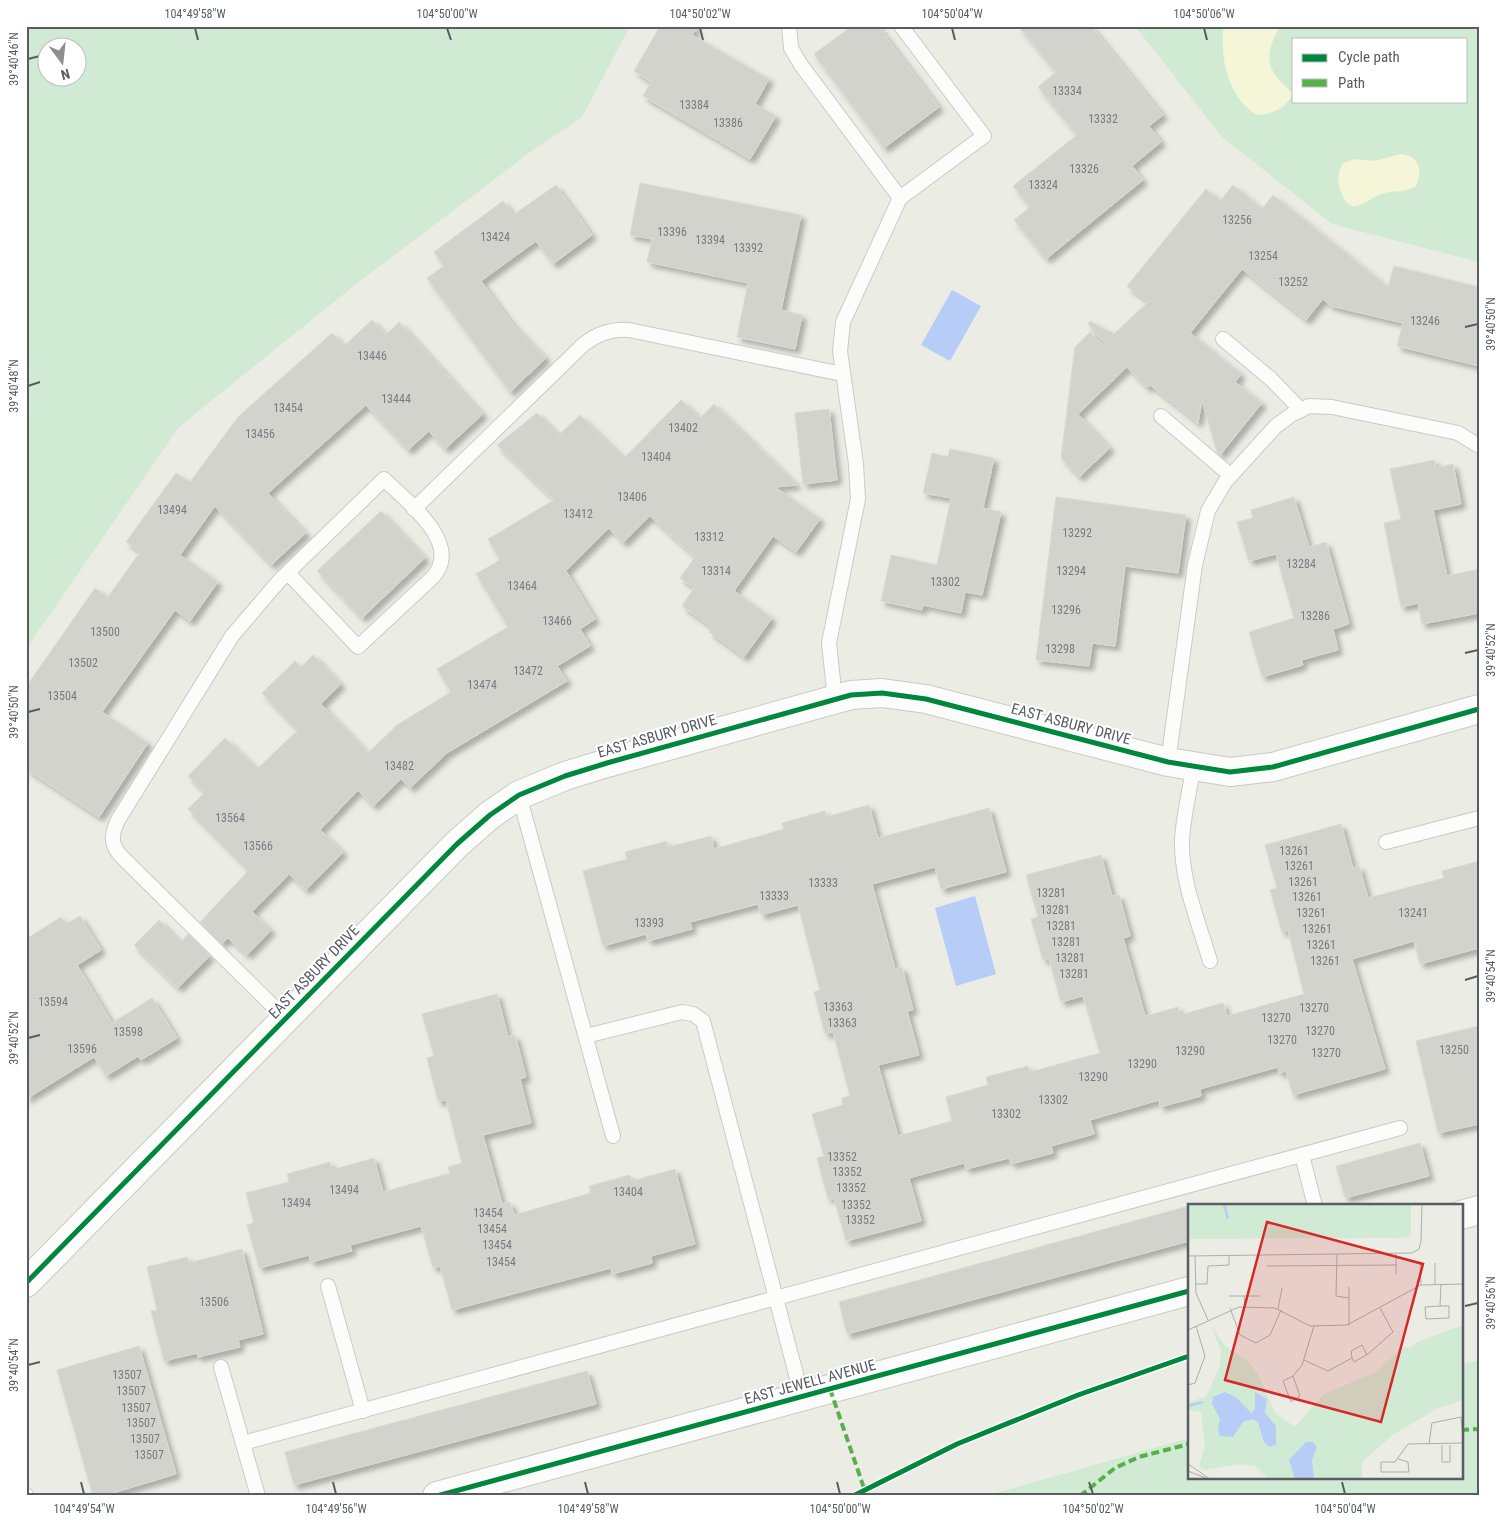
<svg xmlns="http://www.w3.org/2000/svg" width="1505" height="1522" font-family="'Roboto Condensed',sans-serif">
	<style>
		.green { fill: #d1ead4; fill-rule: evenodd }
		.sand { fill: #f5f6d7 }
		.water { fill: #b7ccf7 }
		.building { fill: #d3d3ce; stroke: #dadad4; filter: url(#shadow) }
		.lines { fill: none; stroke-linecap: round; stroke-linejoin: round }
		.service-casing { stroke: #cacac9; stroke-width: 16 }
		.minor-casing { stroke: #cacac9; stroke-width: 30 }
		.tertiary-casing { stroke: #cacac9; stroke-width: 30 }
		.service { stroke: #fcfcfb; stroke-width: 14 }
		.minor { stroke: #fcfcfb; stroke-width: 28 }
		.tertiary { stroke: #fcfcfb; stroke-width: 28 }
		.quiet { stroke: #58b04a; stroke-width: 4; stroke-dasharray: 8 4; stroke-linecap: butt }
		.cycleway-casing { stroke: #fff; stroke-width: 8 }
		.cycleway { stroke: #00873e; stroke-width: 5 }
		.ticks { fill: none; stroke: #5a5c64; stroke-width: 2 }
		.labels { text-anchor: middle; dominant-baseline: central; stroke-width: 4; stroke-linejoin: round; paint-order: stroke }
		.number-label { font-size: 12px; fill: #7a7b80 }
		.street-label { font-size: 15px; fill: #5a5c64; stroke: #fff }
		.inset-river { fill: none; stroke: #b7ccf7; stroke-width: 2.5 }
		.inset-road { fill: none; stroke: #adaead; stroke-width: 1 }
		.view { fill: #d62828; fill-opacity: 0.15; stroke: #d62828; stroke-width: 2.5 }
		.inset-edge { fill: none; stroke: #5a5c64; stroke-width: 2.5 }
		.neatline { fill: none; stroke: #5a5c64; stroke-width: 2 }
		.ticks-label { font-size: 12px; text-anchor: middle; fill: #5a5c64 }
	</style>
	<defs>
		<filter id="shadow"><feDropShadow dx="4.5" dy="4.5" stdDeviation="2.5" flood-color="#0004"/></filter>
	</defs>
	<rect width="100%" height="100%" fill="#ebece4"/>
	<g class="green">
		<path d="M26,26H630L582,117L529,153L356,284L179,427L26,649ZM48,48H78V78H48Z"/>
		<path d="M1135,26H1479V262L1332,224L1222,137ZM1294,39H1466V101H1294Z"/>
		<polygon points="1479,1360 1479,1496 985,1496 1189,1438 1189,1478 1461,1478 1461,1364"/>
	</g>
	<g class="sand">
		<path d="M1224,26H1280C1270,44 1263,61 1278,79C1283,84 1288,88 1292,94C1289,107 1267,117 1255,114C1228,96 1219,56 1224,26Z"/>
		<path d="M1401,154C1420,156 1424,172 1415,187C1403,193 1393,190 1381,194C1363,201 1350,220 1340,189C1337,180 1338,171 1343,163L1355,159L1375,161Z"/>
	</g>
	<g class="water">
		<polygon points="952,290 981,306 950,361 921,345"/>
		<polygon points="975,896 996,974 956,986 935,908"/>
	</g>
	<g class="building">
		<polygon points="660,26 697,26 692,35 769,79 755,104 776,116 750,159 643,96 651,82 634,71"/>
		<polygon points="852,26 878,26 939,107 884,148 814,54"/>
		<polygon points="1018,26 1091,26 1163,115 1149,126 1161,142 1132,166 1143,180 1046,259 1014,220 1030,207 1013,186 1077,135 1038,87 1056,72"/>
		<polygon points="640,183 801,215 781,310 802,315 795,349 737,337 748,283 647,262 652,239 630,235"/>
		<polygon points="556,185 592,235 553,264 536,241 481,281 512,323 546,358 510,392 427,278 444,266 434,252 503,201 513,215"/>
		<polygon points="1233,185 1262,209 1273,195 1388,287 1394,266 1479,287 1479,366 1397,346 1403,323 1331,306 1323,299 1306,320 1242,269 1190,333 1241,374 1235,382 1262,403 1220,455 1217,452 1202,400 1198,423 1150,385 1147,388 1127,367 1078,414 1110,448 1079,477 1061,458 1075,347 1090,332 1102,345 1105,343 1088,324 1090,321 1114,334 1148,302 1127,286 1206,189 1220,201"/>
		<polygon points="372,320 386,335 399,322 483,414 445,449 429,431 408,450 366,405 268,493 306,533 271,565 215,506 180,555 218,582 190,621 175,610 102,712 148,743 99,817 26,769 26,687 95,588 108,597 140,552 126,542 176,473 190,482 238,417 286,374 332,333 344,346"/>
		<polygon points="681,400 700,418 714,404 797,485 775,487 820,519 796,552 773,536 734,591 772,618 744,657 709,632 713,628 682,606 694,588 680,578 695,557 650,516 623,543 609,528 566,571 595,619 580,629 590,646 557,666 567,681 447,753 410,788 401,779 373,806 358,790 320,830 343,852 306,890 289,874 252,912 271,930 247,955 228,938 222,944 200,922 249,870 188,809 205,792 188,776 225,738 257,769 298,730 262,693 295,661 301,667 313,655 341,684 321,704 368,753 397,725 451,692 437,669 508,627 476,574 500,560 488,539 554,500 497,445 537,413 559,435 580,415 624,458"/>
		<polygon points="829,409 837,480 803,484 795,413"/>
		<polygon points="950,449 994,458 983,508 1001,512 982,595 965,592 961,613 923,605 922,610 881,601 891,555 937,565 951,498 923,493 932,453 948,457"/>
		<polygon points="1434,460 1436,468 1453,464 1461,504 1433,510 1447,576 1479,569 1479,613 1422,624 1418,603 1401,607 1384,523 1401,519 1390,469"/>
		<polygon points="1056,497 1186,515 1178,573 1125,566 1115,646 1092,643 1089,666 1036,660"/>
		<polygon points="1294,497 1309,547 1326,542 1349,624 1333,629 1338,650 1301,660 1303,665 1262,677 1249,632 1294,618 1276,554 1249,561 1237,522 1253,518 1251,510"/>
		<polygon points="381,511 425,558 362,618 317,571"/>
		<polygon points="869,805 878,838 989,808 1006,872 941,889 935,867 872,884 895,969 902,967 913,1010 907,1011 919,1055 878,1065 898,1136 952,1121 946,1097 988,1085 986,1077 1028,1066 1030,1072 1100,1053 1083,996 1061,1002 1049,959 1043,960 1031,919 1038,917 1026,875 1101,855 1112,896 1119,895 1130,936 1123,938 1145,1016 1178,1007 1180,1015 1223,1003 1227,1016 1304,994 1288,930 1282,932 1270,890 1277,888 1265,845 1341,824 1353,868 1359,866 1368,898 1444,878 1442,871 1479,861 1479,948 1420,964 1414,941 1352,959 1385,1069 1293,1095 1286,1071 1279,1073 1278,1067 1200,1089 1201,1096 1160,1107 1159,1100 1090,1120 1094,1134 1051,1146 1053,1153 1011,1164 1009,1158 966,1169 964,1163 909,1178 921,1221 846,1241 834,1198 828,1199 817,1158 824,1156 812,1114 843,1105 842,1098 850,1096 833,1032 825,1034 814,992 820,990 798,905 761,915 758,904 690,922 692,929 648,941 646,934 603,946 583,871 627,859 625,852 667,841 668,847 711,836 714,849 784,829 782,823 825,811 826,817"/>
		<polygon points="80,916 101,950 77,965 112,1023 152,998 177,1038 141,1060 138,1056 106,1076 94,1057 26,1099 26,939 61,917 66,924"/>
		<polygon points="159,920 181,942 188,934 210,956 178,988 134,945"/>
		<polygon points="497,994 508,1037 515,1035 526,1077 520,1079 531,1123 483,1135 502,1204 510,1202 514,1215 591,1193 589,1186 630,1175 632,1181 675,1169 695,1244 651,1256 652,1263 612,1274 611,1268 452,1310 440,1266 433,1268 421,1226 350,1245 352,1251 311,1262 309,1255 259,1268 247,1225 254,1223 246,1193 289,1182 287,1174 330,1162 332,1170 374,1158 383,1192 450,1173 448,1167 462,1163 446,1100 438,1101 427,1058 434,1056 422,1014"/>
		<polygon points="1479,1026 1479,1124 1438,1133 1416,1041"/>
		<polygon points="1420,1143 1429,1176 1345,1198 1336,1166"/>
		<polygon points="1189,1206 1189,1241 847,1334 839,1302"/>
		<polygon points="242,1249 263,1334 238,1340 240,1347 198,1357 197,1353 164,1361 151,1311 157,1310 147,1267 187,1257 189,1263"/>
		<polygon points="139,1346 176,1474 103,1496 93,1496 57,1370"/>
		<polygon points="587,1371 596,1404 294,1485 285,1452"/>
	</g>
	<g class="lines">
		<defs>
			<g id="service">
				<polyline points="789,26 791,48 801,65 900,198"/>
				<polyline points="1223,339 1271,379 1301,410"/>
				<polyline points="1161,416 1230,475"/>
				<path d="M414,509L584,344C599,333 611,329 629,330L842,374"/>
				<polyline points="835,699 829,643 858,499 856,464 840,351 843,322 900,198 984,136 901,26"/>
				<polyline points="1168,762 1195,565 1208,511 1225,482 1276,426 1291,415 1309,406 1332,407 1458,433 1479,446"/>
				<path d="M1193,768C1190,791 1183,816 1182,841C1181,881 1199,923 1210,961"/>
				<polyline points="519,795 613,1136"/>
				<polyline points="1386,842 1479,818"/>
				<path d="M286,1019L122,857C110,845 111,835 118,820L232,636L279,581L384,479C407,502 463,543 433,577L358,647L288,573"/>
				<polyline points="586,1036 682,1012 693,1014 703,1021 802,1397"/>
				<polyline points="1302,1155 1315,1206"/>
				<polyline points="328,1286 363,1411"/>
				<polyline points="221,1367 258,1496"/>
				<polyline points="243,1443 1400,1128"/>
				<polyline points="26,1495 26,1496"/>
			</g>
			<polyline id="minor" points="26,1283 457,844 490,815 519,795 565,776 607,763 851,695 882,693 926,699 1168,762 1230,772 1273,767 1479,709"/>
			<g id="tertiary">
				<polyline points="1461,1215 1479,1210"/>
				<polyline points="437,1496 1189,1291"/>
			</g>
		</defs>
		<use href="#service" class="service-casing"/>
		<use href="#minor" class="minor-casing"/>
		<use href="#tertiary" class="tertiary-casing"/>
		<use href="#service" class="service"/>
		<use href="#minor" class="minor"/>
		<use href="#tertiary" class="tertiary"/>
		<g class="quiet">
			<polyline points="830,1389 866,1494"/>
			<polyline points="1461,1430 1479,1429"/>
			<polyline points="1080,1496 1115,1468 1139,1457 1189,1444"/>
		</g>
		<defs>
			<g id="cycleway">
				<polyline points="26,1283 457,844 490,815 519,795 565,776 607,763 851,695 882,693 926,699 1168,762 1230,772 1273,767 1479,709"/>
				<polyline points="437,1496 1189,1291"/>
				<polyline points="853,1496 957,1444 1078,1395 1189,1356"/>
			</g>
		</defs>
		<use href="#cycleway" class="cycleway-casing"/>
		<use href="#cycleway" class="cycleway"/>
	</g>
	<path class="ticks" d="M195,28L198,40M447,28L451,40M700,28L703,40M952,28L955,40M1204,28L1207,40M28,59L40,56M1465,327L1478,324M28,386L40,382M1465,653L1478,650M28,712L40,709M1465,980L1478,976M28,1038L40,1035M1465,1306L1478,1303M28,1365L40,1362M81,1482L84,1494M333,1482L336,1494M585,1482L588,1494M837,1482L840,1494M1089,1482L1093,1494M1342,1482L1345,1494"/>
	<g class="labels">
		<g class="number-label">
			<text x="1067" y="91">13334</text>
			<text x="694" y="105">13384</text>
			<text x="1103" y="119">13332</text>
			<text x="728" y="123">13386</text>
			<text x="1084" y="169">13326</text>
			<text x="1043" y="185">13324</text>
			<text x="1237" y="220">13256</text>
			<text x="672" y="232">13396</text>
			<text x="495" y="237">13424</text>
			<text x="710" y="240">13394</text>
			<text x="748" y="248">13392</text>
			<text x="1263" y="256">13254</text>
			<text x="1293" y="282">13252</text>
			<text x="1425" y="321">13246</text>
			<text x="372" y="356">13446</text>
			<text x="396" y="399">13444</text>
			<text x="288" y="408">13454</text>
			<text x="683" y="428">13402</text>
			<text x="260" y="434">13456</text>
			<text x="656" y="457">13404</text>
			<text x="632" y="497">13406</text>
			<text x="172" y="510">13494</text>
			<text x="578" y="514">13412</text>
			<text x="1077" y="533">13292</text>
			<text x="709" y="537">13312</text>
			<text x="1301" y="564">13284</text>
			<text x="716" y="571">13314</text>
			<text x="1071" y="571">13294</text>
			<text x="945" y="582">13302</text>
			<text x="522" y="586">13464</text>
			<text x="1066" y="610">13296</text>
			<text x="1315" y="616">13286</text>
			<text x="557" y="621">13466</text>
			<text x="105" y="632">13500</text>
			<text x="1060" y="649">13298</text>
			<text x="83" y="663">13502</text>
			<text x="528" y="671">13472</text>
			<text x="482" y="685">13474</text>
			<text x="62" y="696">13504</text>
			<text x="399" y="766">13482</text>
			<text x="230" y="818">13564</text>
			<text x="258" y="846">13566</text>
			<text x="1294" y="851">13261</text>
			<text x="1299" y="866">13261</text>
			<text x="1303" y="882">13261</text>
			<text x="823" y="883">13333</text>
			<text x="1051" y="893">13281</text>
			<text x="774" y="896">13333</text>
			<text x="1307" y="897">13261</text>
			<text x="1055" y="910">13281</text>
			<text x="1311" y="913">13261</text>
			<text x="1413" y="913">13241</text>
			<text x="649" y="923">13393</text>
			<text x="1061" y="926">13281</text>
			<text x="1317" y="929">13261</text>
			<text x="1066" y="942">13281</text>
			<text x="1321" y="945">13261</text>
			<text x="1070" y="958">13281</text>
			<text x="1325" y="961">13261</text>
			<text x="1074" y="974">13281</text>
			<text x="53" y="1002">13594</text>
			<text x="838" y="1007">13363</text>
			<text x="1314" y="1008">13270</text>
			<text x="1276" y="1018">13270</text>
			<text x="842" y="1023">13363</text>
			<text x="1320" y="1031">13270</text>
			<text x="128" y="1032">13598</text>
			<text x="1282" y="1040">13270</text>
			<text x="82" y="1049">13596</text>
			<text x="1454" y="1050">13250</text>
			<text x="1190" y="1051">13290</text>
			<text x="1326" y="1053">13270</text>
			<text x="1142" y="1064">13290</text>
			<text x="1093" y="1077">13290</text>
			<text x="1053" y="1100">13302</text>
			<text x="1006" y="1114">13302</text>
			<text x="842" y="1157">13352</text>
			<text x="847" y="1172">13352</text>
			<text x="851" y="1188">13352</text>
			<text x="344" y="1190">13494</text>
			<text x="628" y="1192">13404</text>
			<text x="296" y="1203">13494</text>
			<text x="856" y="1205">13352</text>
			<text x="488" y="1213">13454</text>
			<text x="860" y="1220">13352</text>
			<text x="492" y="1229">13454</text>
			<text x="497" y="1245">13454</text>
			<text x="501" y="1262">13454</text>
			<text x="214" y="1302">13506</text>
			<text x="127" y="1375">13507</text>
			<text x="131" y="1391">13507</text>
			<text x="136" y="1408">13507</text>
			<text x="141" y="1423">13507</text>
			<text x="145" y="1439">13507</text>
			<text x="149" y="1455">13507</text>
		</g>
		<g class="street-label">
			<text transform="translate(1071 724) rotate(15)">EAST ASBURY DRIVE</text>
			<text transform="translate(657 736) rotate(-16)">EAST ASBURY DRIVE</text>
			<text transform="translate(314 972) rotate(-46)">EAST ASBURY DRIVE</text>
			<text transform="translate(810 1382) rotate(-15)">EAST JEWELL AVENUE</text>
		</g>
	</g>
	<g transform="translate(1188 1204)">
		<rect width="275" height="275" fill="#ebece4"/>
		<path d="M0,0H223V30L222,33L211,34L0,35ZM275,121V196L250,204L206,230L174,258V275H81L67,262L51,260L17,266L11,263L17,241L13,208L0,206V198L18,193L32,162L33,147L24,123L37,142L61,158L70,170L87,209L107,223L136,190L186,169L216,143L222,144L229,138Z" fill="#d1ead4"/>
		<path d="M37,188L49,194L63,209L67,205V188L79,195L77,209L88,222V241L81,243L76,238L70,218L64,215L55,218L45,233L32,232L30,226L32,215L24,200L25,193ZM118,238H125L129,243L124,256L126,275H107L101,256Z" fill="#b7ccf7"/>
		<path class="inset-river" d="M36,0L40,15M0,202L15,198"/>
		<path class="inset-road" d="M208,50V70M149,51L148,92L161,94M0,52L224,49L231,45L233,37L234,0M7,52L8,89L20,116M232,59L233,81M79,62L208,61M7,80H19L20,62L41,61V51M247,80V59M161,83V121M41,92H56L57,103M56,92H72M252,102H261V114L238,115L237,103ZM252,102L253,80M42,104L52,131L68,139L82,131L93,106M90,105L94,84M0,126L51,103L87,104L122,122L159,121L233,81L275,80M164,154L166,158L180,150L205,128L192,104M164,154L163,147L174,141L179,151M116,156L140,167L164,154M105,172L112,192L103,198L95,177L105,172L114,161L126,122M0,181L7,179L17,152L8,122M241,240L244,219L273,213L275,236M254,241V258H262V241M210,255L220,258L221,268H193V258H207L220,240L275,239M0,260L22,275M0,267L20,275"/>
		<path class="view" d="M79,18L235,60L193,218L37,176Z"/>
		<rect width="275" height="275" class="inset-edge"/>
	</g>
	<rect width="1505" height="1522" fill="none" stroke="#ffffff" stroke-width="55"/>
	<rect x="1292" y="38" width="175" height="65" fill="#ffffff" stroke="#bdbec1"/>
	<rect x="1302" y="54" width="25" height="8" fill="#00873e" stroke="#bdbec1"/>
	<text x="1338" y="62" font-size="15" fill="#5a5c64">Cycle path</text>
	<rect x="1302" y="79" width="25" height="8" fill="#58b04a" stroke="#bdbec1"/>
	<text x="1338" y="88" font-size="15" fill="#5a5c64">Path</text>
	<g transform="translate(62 62) rotate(165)"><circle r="24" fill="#ffffff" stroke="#bdbec1"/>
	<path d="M0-4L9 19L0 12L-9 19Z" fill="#8d8e91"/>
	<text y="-8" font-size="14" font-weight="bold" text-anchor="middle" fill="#5a5c64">N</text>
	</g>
	<rect x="28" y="28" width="1450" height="1466" class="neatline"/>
	<g class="ticks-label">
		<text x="195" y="18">104°49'58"W</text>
		<text x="447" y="18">104°50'00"W</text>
		<text x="700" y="18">104°50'02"W</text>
		<text x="952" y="18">104°50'04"W</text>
		<text x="1204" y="18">104°50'06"W</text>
		<text transform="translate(14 59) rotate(-90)" y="4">39°40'46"N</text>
		<text transform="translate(1491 324) rotate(-90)" y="4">39°40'50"N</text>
		<text transform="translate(14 386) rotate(-90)" y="4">39°40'48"N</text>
		<text transform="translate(1491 650) rotate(-90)" y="4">39°40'52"N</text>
		<text transform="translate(14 712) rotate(-90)" y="4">39°40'50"N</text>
		<text transform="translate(1491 976) rotate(-90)" y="4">39°40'54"N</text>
		<text transform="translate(14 1038) rotate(-90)" y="4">39°40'52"N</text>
		<text transform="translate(1491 1303) rotate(-90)" y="4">39°40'56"N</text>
		<text transform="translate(14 1365) rotate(-90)" y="4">39°40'54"N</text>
		<text x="84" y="1513">104°49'54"W</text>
		<text x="336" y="1513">104°49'56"W</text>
		<text x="588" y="1513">104°49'58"W</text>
		<text x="840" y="1513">104°50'00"W</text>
		<text x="1093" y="1513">104°50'02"W</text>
		<text x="1345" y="1513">104°50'04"W</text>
	</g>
</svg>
